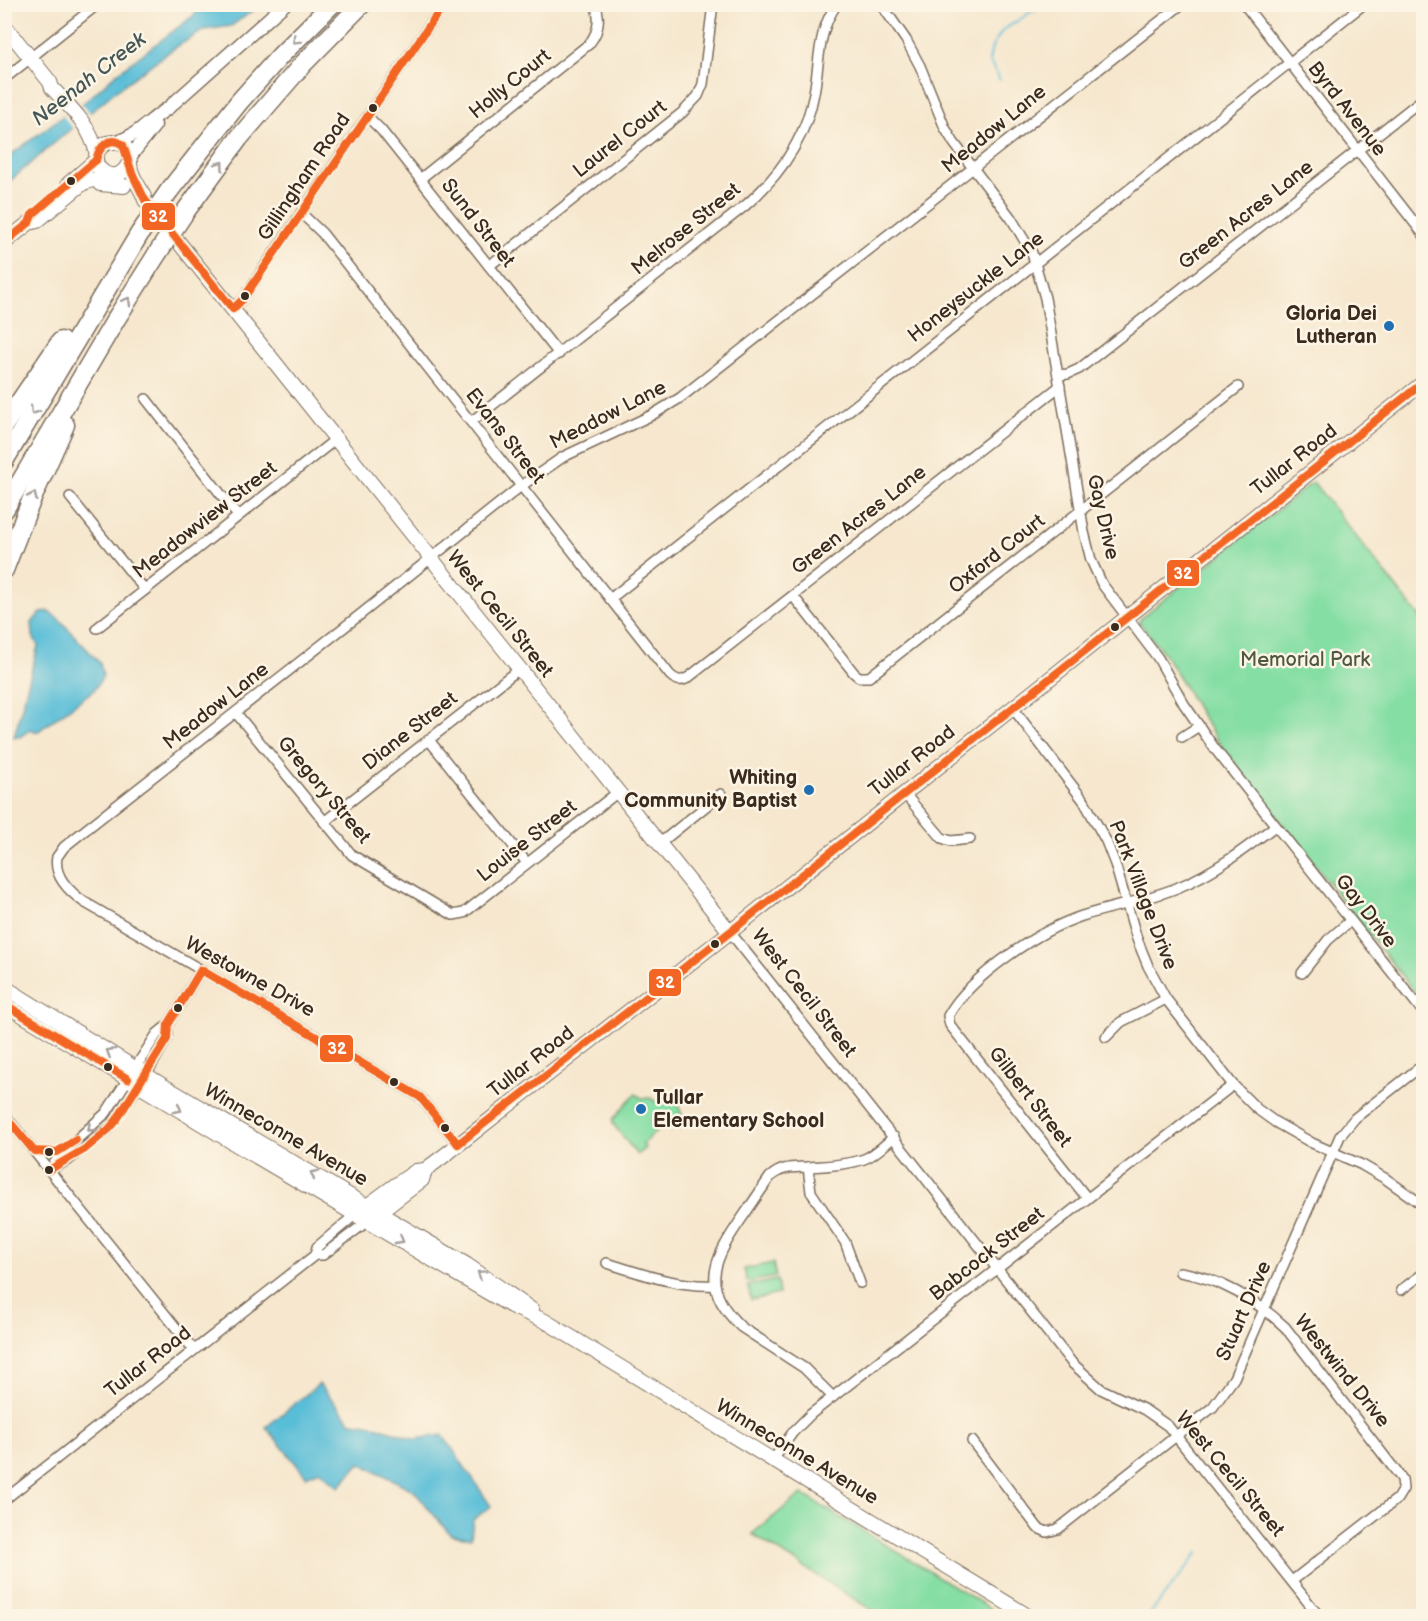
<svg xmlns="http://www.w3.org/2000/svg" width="1428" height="1621" font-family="'Balsamiq Sans',sans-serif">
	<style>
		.green { fill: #85dea4; stroke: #608461; stroke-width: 1.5 }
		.water { fill: #59bdd7; stroke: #4a747a; stroke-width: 1.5 }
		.pier { fill: #f6e7ce }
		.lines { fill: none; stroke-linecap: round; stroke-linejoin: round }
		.stream { stroke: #59bdd7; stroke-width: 2 }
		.minor-casing { stroke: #7c6c5c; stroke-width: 12 }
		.tertiary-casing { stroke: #7c6c5c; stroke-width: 15 }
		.secondary-casing { stroke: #7c6c5c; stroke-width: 16 }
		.motorway-casing { stroke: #7c6c5c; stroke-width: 21 }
		.minor { stroke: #fff; stroke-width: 9 }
		.tertiary { stroke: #fff; stroke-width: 12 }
		.secondary { stroke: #fff; stroke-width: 14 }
		.motorway { stroke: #fff; stroke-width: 18 }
		.motorway-bridge-casing { stroke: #7c6c5c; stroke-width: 21; stroke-linecap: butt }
		.motorway-bridge { stroke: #fff; stroke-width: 18 }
		.bus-1-casing { stroke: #fcf5e5; stroke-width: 12 }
		.bus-1 { stroke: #f26522; stroke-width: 8 }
		.oneway { stroke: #a79f9a }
		.bus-dot { fill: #3b2a1e; stroke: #fcf5e5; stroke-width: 2 }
		.poi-dot { fill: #1f6fb2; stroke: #fcf5e5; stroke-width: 2 }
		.labels { text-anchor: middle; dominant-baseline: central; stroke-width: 5; stroke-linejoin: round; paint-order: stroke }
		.street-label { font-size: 20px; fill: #3b2a1e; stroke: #fcf5e5 }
		.poi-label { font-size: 20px; font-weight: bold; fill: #3b2a1e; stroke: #fcf5e5; text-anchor: end }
		.park-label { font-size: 20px; fill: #4e5740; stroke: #fcf5e5 }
		.water-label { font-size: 21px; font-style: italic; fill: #445656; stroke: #fcf5e5 }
		.line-badge { stroke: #fcf5e5; stroke-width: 2 }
		.badge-label { font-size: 16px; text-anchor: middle; font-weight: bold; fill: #fff }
	</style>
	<rect width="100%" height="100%" fill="#fcf5e5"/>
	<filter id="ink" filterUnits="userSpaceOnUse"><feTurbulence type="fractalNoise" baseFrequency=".0167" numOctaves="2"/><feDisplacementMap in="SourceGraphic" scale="12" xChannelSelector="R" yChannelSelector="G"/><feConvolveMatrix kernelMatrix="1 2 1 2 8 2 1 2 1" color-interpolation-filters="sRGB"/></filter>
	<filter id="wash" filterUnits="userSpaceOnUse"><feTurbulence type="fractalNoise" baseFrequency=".008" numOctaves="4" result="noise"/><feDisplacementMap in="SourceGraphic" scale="24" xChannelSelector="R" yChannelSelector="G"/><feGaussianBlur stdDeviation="1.35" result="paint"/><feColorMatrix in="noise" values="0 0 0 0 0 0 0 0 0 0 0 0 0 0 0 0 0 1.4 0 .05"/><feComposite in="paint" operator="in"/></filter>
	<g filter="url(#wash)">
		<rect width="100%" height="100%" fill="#f6e7ce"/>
		<g class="green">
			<polygon points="1313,482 1423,621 1423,1003 1220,744 1203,718 1166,656 1139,622 1142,617"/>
			<path d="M636,1094L642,1098H650L657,1102L669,1099L678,1105L683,1117L665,1123L643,1144L645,1148L637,1155L613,1124V1119C622,1111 626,1101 636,1094Z"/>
			<polygon points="773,1263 776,1277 747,1282 744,1269"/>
			<polygon points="777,1280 779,1294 751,1300 748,1286"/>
			<polygon points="802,1494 1003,1616 881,1616 752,1534"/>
		</g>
		<g class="water">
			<path d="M217,5C231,8 247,5 261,5L231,26L204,30L176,47L118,89L5,185L4,160L56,121L86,101L116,74L193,16L200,8L204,9Z"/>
			<polygon points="47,611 58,618 100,663 103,676 94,690 37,732 31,729 20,737 14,737 38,646 33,636 32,623 39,614"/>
			<polygon points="319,1384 351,1422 369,1424 415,1439 443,1435 491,1506 473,1520 471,1538 451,1535 413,1490 360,1463 339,1487 320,1470 306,1476 266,1427"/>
		</g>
		<polygon class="pier" points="80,102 92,115 74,130 63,116"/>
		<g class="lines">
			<g class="stream">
				<polyline points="1000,80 989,61 992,47 1002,31 1043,4"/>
				<polyline points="1148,1616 1199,1552"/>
			</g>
		</g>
	</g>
	<g filter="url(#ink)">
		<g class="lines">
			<defs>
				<g id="minor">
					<polyline points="881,4 906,40 920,66 945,128 954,143 1011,218 1032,253 1045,298 1084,532 1091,560 1102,584 1158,658 1184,704 1215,749 1424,1013"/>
					<polyline points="1244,4 1424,235"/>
					<polyline points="4,79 98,4"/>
					<polyline points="368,117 381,130 559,354"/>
					<path d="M420,179L589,44C599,32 601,19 595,4"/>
					<path d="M301,213L322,233L670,675C676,681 682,682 689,677L1060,386"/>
					<polyline points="489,266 683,112 698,96 703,84 713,4"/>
					<polyline points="233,309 243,299 265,266 444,4"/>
					<polyline points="1058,375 1068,374 1079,369 1424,98"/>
					<polyline points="146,399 238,516"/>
					<path d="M471,422L746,205C780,175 806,139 814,93C820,62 817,31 837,4"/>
					<polyline points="70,497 145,590"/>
					<polyline points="793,596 854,673 859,677 869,677 1238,387"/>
					<polyline points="610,599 1364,4"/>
					<polyline points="97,628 336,439"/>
					<polyline points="1012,707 1084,801 1106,841 1115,864 1137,939 1148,966 1166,999 1233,1085 1257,1109 1275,1122 1312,1143 1362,1165 1386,1179 1424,1206"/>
					<polyline points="236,713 352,855 453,915 464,913 618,792"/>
					<polyline points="1182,737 1199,726"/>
					<polyline points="429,740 527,863"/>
					<polyline points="904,793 942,838 951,841 970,839"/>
					<polyline points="324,822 519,669"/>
					<polyline points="659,844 721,794"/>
					<polyline points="730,932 1072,1363 1101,1389 1145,1410 1168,1426 1319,1616"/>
					<polyline points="1302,973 1328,940 1350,921"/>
					<polyline points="1106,1037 1121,1022 1166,999"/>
					<polyline points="4,1114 194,1350"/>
					<path d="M458,1144L420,1097L84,902C70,892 53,877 57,857L64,847L84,831L361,614L521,486L563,457L652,415L680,398L1182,4"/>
					<polyline points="808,1167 811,1192 845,1242 860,1283"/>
					<polyline points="53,1168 70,1159 110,1128 146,1075 167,1039 168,1025"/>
					<polyline points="49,1170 64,1151 106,1113 157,1034 168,1025 201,970"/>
					<path d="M1087,1198L950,1025L948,1016C970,976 1040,930 1082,916C1114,906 1148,900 1179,887C1215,872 1245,849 1275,826"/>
					<polyline points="315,1255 323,1255 368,1221"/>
					<path d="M607,1263C643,1274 677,1287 715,1285"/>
					<path d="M1180,1272C1219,1278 1256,1300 1285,1327L1402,1479L1403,1489L1397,1499L1292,1581"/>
					<polyline points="1401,1290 1424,1273"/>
					<path d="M833,1397L804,1368L741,1327C702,1290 711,1264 738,1224C749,1208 759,1193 770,1177C783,1166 792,1168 808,1167C825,1166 848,1165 864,1159C875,1155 884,1145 894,1137"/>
					<polyline points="972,1441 1038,1528 1047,1532 1058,1529 1213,1407 1234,1378 1340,1136 1355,1118 1424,1064"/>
					<polyline points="773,1460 793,1432 811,1414 1233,1085"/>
					<polyline points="4,1500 315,1255 317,1247 356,1214"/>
				</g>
				<g id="tertiary">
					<path d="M116,142C136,137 149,120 167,109L285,4"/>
					<polyline points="130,157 155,125"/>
				</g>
				<g id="secondary">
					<path d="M4,25L50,82L52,88C72,109 90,125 97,154"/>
					<path d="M129,162C118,191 83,166 101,147C104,144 109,142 113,142C120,142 126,146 128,152C131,157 129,164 131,170C134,181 142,189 145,200L730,932"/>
					<polyline points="68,184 96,160"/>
					<polyline points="100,184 124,186"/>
					<polyline points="4,243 29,223 37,221 83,183 109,175"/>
					<polyline points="4,987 162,1085 467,1265 532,1310"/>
					<polyline points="4,1004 237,1145 511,1306 545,1321 1028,1616"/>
					<polyline points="356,1214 397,1184 416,1171 425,1170 445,1155 730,932 1424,382"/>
					<polyline points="375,1216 422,1180 425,1170"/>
				</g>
				<g id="motorway">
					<polyline points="169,191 239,102 280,56 332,4"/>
					<polyline points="185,212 239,138 302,65 362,4"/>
					<polyline points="4,425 61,341"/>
					<polyline points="4,461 140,233"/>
					<polyline points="4,510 116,319 157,254"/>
					<polyline points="4,570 31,501 65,425"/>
				</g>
			</defs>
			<use href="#minor" class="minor-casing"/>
			<use href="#tertiary" class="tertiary-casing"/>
			<use href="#secondary" class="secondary-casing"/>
			<use href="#motorway" class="motorway-casing"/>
			<use href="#minor" class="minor"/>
			<use href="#tertiary" class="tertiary"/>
			<use href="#secondary" class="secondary"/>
			<use href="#motorway" class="motorway"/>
			<defs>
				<g id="motorway-bridge">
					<polyline points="140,233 169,191"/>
					<polyline points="157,254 185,212"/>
				</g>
			</defs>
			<use href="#motorway-bridge" class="motorway-bridge-casing"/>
			<use href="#motorway-bridge" class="motorway-bridge"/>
			<defs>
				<g id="bus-1">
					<path d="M96,160C99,147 110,135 123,145L132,173L145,200L233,309"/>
					<polyline points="4,243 29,223 32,215 96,160"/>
					<polyline points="233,309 243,299 444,4"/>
					<polyline points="201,970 420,1097 458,1144"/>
					<polyline points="4,1004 128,1079"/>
					<polyline points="4,1115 34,1151 57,1152 76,1140"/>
					<polyline points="458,1144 730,932 1424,382"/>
					<polyline points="49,1170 85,1149 109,1129 116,1121 167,1039 168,1025 201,970"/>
				</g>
			</defs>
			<use href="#bus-1" class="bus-1-casing"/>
			<use href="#bus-1" class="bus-1"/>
		</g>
		<defs><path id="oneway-chevron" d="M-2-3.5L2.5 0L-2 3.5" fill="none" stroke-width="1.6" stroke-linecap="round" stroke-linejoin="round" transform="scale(1.5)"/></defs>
		<g class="oneway">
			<use href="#oneway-chevron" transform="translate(296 40) rotate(135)"/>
			<use href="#oneway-chevron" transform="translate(220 165) rotate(-54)"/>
			<use href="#oneway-chevron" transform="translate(127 301) rotate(-59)"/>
			<use href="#oneway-chevron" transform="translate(34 411) rotate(121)"/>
			<use href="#oneway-chevron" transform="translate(33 496) rotate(-66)"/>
			<use href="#oneway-chevron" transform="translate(110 1052) rotate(-148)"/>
			<use href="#oneway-chevron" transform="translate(178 1109) rotate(31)"/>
			<use href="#oneway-chevron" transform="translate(91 1128) rotate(139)"/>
			<use href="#oneway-chevron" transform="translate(314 1174) rotate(-150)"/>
			<use href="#oneway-chevron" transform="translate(400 1240) rotate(31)"/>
			<use href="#oneway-chevron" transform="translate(481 1274) rotate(-146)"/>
		</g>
	</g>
	<g class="bus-dot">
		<circle cx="373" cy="108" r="5"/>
		<circle cx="71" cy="181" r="5"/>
		<circle cx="245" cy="296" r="5"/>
		<circle cx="1115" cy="627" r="5"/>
		<circle cx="715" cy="944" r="5"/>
		<circle cx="178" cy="1008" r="5"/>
		<circle cx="108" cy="1067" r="5"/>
		<circle cx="394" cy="1082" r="5"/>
		<circle cx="445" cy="1128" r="5"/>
		<circle cx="49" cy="1152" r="5"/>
		<circle cx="49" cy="1170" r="5"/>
	</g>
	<g class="poi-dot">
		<circle cx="1389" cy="326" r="6"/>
		<circle cx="809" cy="790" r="6"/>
		<circle cx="641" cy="1109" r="6"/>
	</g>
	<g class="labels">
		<g class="street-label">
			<text transform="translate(510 84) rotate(-39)">Holly Court</text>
			<text transform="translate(1347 109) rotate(52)">Byrd Avenue</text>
			<text transform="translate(994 129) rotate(-39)">Meadow Lane</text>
			<text transform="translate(620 139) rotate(-38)">Laurel Court</text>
			<text transform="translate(304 177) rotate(-56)">Gillingham Road</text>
			<text transform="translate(1246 215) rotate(-38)">Green Acres Lane</text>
			<text transform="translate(478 223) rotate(52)">Sund Street</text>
			<text transform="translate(686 229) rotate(-39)">Melrose Street</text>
			<text transform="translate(976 287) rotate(-38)">Honeysuckle Lane</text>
			<text transform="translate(608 415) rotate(-27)">Meadow Lane</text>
			<text transform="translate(505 436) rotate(52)">Evans Street</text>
			<text transform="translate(1294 460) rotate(-38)">Tullar Road</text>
			<text transform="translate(1103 517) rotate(77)">Gay Drive</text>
			<text transform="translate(205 520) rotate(-38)">Meadowview Street</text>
			<text transform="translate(859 520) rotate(-38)">Green Acres Lane</text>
			<text transform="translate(997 554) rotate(-38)">Oxford Court</text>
			<text transform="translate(500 614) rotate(51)">West Cecil Street</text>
			<text transform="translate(216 706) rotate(-38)">Meadow Lane</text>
			<text transform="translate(410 731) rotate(-38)">Diane Street</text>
			<text transform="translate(912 761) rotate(-38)">Tullar Road</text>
			<text transform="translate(324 790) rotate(50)">Gregory Street</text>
			<text transform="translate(527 841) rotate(-38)">Louise Street</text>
			<text transform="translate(1143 895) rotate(69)">Park Village Drive</text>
			<text transform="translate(1366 911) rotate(52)">Gay Drive</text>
			<text transform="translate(250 977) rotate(29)">Westowne Drive</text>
			<text transform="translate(804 993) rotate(52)">West Cecil Street</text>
			<text transform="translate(531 1062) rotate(-38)">Tullar Road</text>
			<text transform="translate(1030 1097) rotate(52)">Gilbert Street</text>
			<text transform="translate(286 1135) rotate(30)">Winneconne Avenue</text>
			<text transform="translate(987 1254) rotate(-38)">Babcock Street</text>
			<text transform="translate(1244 1311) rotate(-66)">Stuart Drive</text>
			<text transform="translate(148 1362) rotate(-38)">Tullar Road</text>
			<text transform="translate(1342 1371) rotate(51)">Westwind Drive</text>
			<text transform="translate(797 1452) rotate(31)">Winneconne Avenue</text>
			<text transform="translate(1230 1474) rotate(50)">West Cecil Street</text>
		</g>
		<g class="poi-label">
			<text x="1377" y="314">Gloria Dei<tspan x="1377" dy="23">Lutheran</tspan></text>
			<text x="797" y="778">Whiting<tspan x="797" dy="23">Community Baptist</tspan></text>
			<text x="653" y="1098" text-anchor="start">Tullar<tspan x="653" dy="23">Elementary School</tspan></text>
		</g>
		<g class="park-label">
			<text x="1305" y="660">Memorial Park</text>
		</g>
		<g class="water-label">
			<text transform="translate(89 79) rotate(-38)">Neenah Creek</text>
		</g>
	</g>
	<g class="line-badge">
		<rect x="141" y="202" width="35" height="29" rx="6" fill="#f26522"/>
		<rect x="1166" y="559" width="34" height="28" rx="6" fill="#f26522"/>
		<rect x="648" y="968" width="34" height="29" rx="6" fill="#f26522"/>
		<rect x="319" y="1034" width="35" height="29" rx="6" fill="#f26522"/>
	</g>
	<g class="badge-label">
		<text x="158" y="222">32</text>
		<text x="1183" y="579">32</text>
		<text x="665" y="988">32</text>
		<text x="337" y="1054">32</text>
	</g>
	<rect width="1428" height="1621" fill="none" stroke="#fcf5e5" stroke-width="24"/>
</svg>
